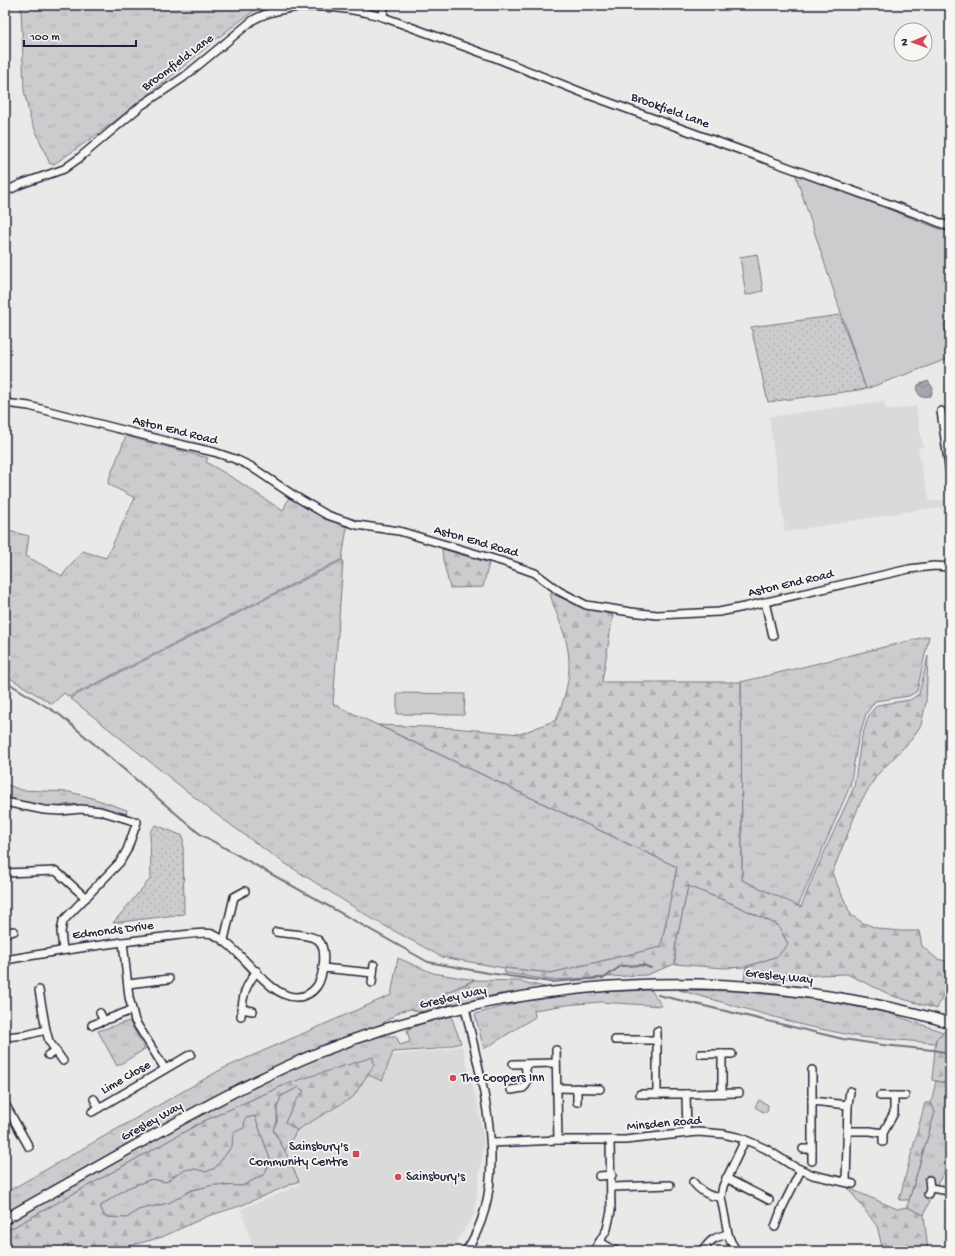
<svg xmlns="http://www.w3.org/2000/svg" width="955" height="1256" font-family="'Gochi Hand',sans-serif">
	<style>
		.built { fill: #dadada }
		.grass { fill: url(#grass-tufts); stroke: #777784 }
		.forest { fill: url(#forest-firs); stroke: #777784; fill-rule: evenodd }
		.park { fill: #ccccce; stroke: #777784 }
		.garden { fill: url(#garden-dots); stroke: #777784 }
		.water { fill: url(#water-waves); stroke: #71717f }
		.lines { fill: none; stroke-linecap: round; stroke-linejoin: round }
		.stream { stroke: #71717f; stroke-width: 2 }
		.minor-casing { stroke: #22223b; stroke-width: 10 }
		.tertiary-casing { stroke: #22223b; stroke-width: 12 }
		.minor { stroke: #f6f6f2; stroke-width: 7 }
		.tertiary { stroke: #f6f6f2; stroke-width: 9 }
		.poi-dot { fill: #d1495b; stroke: #f6f6f2; stroke-width: 1.5 }
		.labels { text-anchor: middle; dominant-baseline: central; stroke-width: 3.5; stroke-linejoin: round; paint-order: stroke }
		.street-label { font-size: 13px; fill: #22223b; stroke: #f6f6f2 }
		.poi-label { font-size: 13px; fill: #22223b; stroke: #f6f6f2; text-anchor: start }
	</style>
	<defs>
		<pattern id="grass-tufts" width="24" height="20" patternUnits="userSpaceOnUse"><rect width="24" height="20" fill="#ccccce"/><path d="M3 7l-1-3M5 7V3M7 7l1-3M15 17l-1-3M17 17v-4M19 17l1-3" fill="none" stroke="#afafb2"/></pattern>
		<pattern id="forest-firs" width="22" height="20" patternUnits="userSpaceOnUse"><rect width="22" height="20" fill="#ccccce"/><path d="M5 1l3.5 6h-7zM16 11l3.5 6h-7z" fill="#afafb2"/></pattern>
		<pattern id="garden-dots" width="8" height="8" patternUnits="userSpaceOnUse"><rect width="8" height="8" fill="#ccccce"/><path d="M2 2h.1M6 6h.1" fill="none" stroke="#afafb2" stroke-width="1.8" stroke-linecap="round"/></pattern>
		<pattern id="water-waves" width="16" height="10" patternUnits="userSpaceOnUse"><rect width="16" height="10" fill="#a5a5ac"/><path d="M0 5q4-4 8 0t8 0" fill="none" stroke="#86868d"/></pattern>
	</defs>
	<rect width="100%" height="100%" fill="#e9e9e7"/>
	<filter id="ink" filterUnits="userSpaceOnUse"><feTurbulence type="fractalNoise" baseFrequency=".025" numOctaves="2"/><feDisplacementMap in="SourceGraphic" scale="8" xChannelSelector="R" yChannelSelector="G"/><feConvolveMatrix kernelMatrix="1 2 1 2 8 2 1 2 1" color-interpolation-filters="sRGB"/></filter>
	<g filter="url(#ink)">
		<g class="built">
			<polygon points="884,401 886,410 916,406 923,447 918,448 922,471 930,501 946,500 946,508 923,509 785,532 769,417"/>
			<polygon points="462,1046 477,1101 484,1141 474,1215 450,1251 254,1251 241,1209 300,1185 285,1151 297,1130 353,1097 368,1075 382,1081 393,1055 444,1050"/>
		</g>
		<g class="grass">
			<path d="M21,5H264C232,24 203,51 174,74C136,106 96,136 54,164H50L30,118L24,90Z"/>
			<path d="M126,436L208,458L206,462L238,481L283,511L289,497C308,510 326,519 347,527L342,559L69,697L64,693L52,704L5,675V536L9,531L29,536L26,556L62,576L82,551L106,558L135,498L108,484L109,479Z"/>
			<polygon points="343,560 333,704 677,867 661,947 551,973 504,968 442,957 376,921 275,857 213,812 70,698"/>
			<polygon points="929,636 917,691 909,696 875,701 866,714 858,740 850,786 798,906 742,880 741,682"/>
			<polygon points="5,784 21,790 69,792 86,796 127,810 126,815 100,807 78,807 75,804 62,805 59,807 41,807 20,803 18,800 5,796"/>
			<polygon points="688,886 726,901 778,925 788,944 778,956 746,967 723,968 675,964 675,948"/>
			<path d="M398,958L433,973L475,980L445,993L449,1007C437,1009 423,1015 411,1009L401,1011L377,1027L305,1052L244,1081L5,1214V1193L222,1069L391,995Z"/>
			<polygon points="651,990 662,1006 600,1002 566,1005 534,1010 535,1017 484,1049 475,1014 531,999 595,992"/>
			<polygon points="679,990 734,991 817,999 888,1013 943,1032 936,1039 935,1043 860,1037 806,1026"/>
			<polygon points="451,1016 461,1043 437,1049 393,1052 382,1081 368,1075 374,1065 289,1083 204,1121 5,1232 5,1224 193,1117 260,1083 335,1051 378,1036 396,1036 400,1045 410,1042 407,1030 427,1021"/>
			<polygon points="129,1021 145,1049 117,1066 98,1031"/>
			<polygon points="936,1081 950,1084 950,1162 932,1193 924,1215 907,1207 935,1112 931,1103"/>
			<polygon points="299,1087 304,1091 296,1101 285,1122 297,1130 285,1151 273,1129 277,1122 277,1108 281,1096"/>
			<path d="M255,1116L270,1159L265,1174L242,1186L214,1185L192,1190L169,1203L138,1210L127,1218L105,1217L100,1206L127,1188L152,1179L166,1182C180,1171 187,1165 206,1172L215,1168L232,1146L233,1133L245,1118Z"/>
		</g>
		<g class="forest">
			<polygon points="442,549 489,563 483,587 450,588 443,560"/>
			<path d="M550,593L585,608L613,615L602,682H741L742,880L801,907L813,877L854,787L861,740L869,715L877,705L910,700L919,694L928,656L926,702L921,725L911,740L877,775L860,803L832,873L851,915L863,923L880,929L900,931H919L922,946L937,959L950,962V993H944L937,1009L893,996L847,974L817,975L782,979L775,983L761,985L744,980L746,967L778,956L788,944L778,925L726,901L688,886L675,948V964L646,975L551,980L505,973L504,968L551,973L661,947L677,867L378,725L453,728L520,734L556,720C568,691 574,664 564,634C560,620 553,607 550,593Z"/>
			<polygon points="475,980 518,981 545,987 449,1007 445,993"/>
			<polygon points="943,1032 950,1034 950,1084 932,1080 936,1039"/>
			<path d="M373,1057L374,1065L353,1097L297,1130L285,1122L296,1101L304,1091L299,1087L281,1096L277,1108V1122L273,1130L285,1151L299,1181L240,1206L208,1216L162,1237L111,1251H5V1232L204,1121L289,1083ZM255,1116L270,1159L265,1174L242,1186L214,1185L192,1190L169,1203L138,1210L127,1218L105,1217L100,1206L127,1188L152,1179L166,1182C180,1171 187,1165 206,1172L215,1168L232,1146L233,1133L244,1128L245,1118Z"/>
			<polygon points="925,1103 931,1103 935,1112 909,1200 899,1200"/>
			<polygon points="848,1188 897,1209 907,1207 924,1215 928,1251 883,1251 877,1226"/>
		</g>
		<g class="park">
			<polygon points="795,173 950,233 950,322 944,323 950,350 950,358 866,389"/>
			<polygon points="757,254 763,291 746,295 740,257"/>
			<polygon points="397,693 465,694 464,715 397,714"/>
			<polygon points="759,1100 768,1105 767,1112 763,1112 755,1107"/>
		</g>
		<g class="garden">
			<polygon points="840,315 866,389 768,402 751,327"/>
			<polygon points="156,825 183,836 184,914 113,923 151,878 150,832"/>
		</g>
		<polygon class="water" points="928,381 933,388 931,396 921,397 917,391 918,385"/>
		<g class="lines">
			<g class="stream">
				<polyline points="5,681 60,715 200,834 428,962 488,973 551,982 604,978 621,966 643,965 651,968"/>
				<polyline points="658,995 843,1039 883,1045 933,1050 950,1053"/>
			</g>
			<defs>
				<g id="minor">
					<polyline points="383,17 384,5"/>
					<path d="M5,192L21,184L64,169L78,159L142,105L184,77L253,20C289,0 345,6 383,17L496,58L586,94L928,218L950,227"/>
					<polyline points="5,403 29,406 170,442 214,452 235,459 250,466 293,495 327,515 357,525 399,531 504,562 535,573 559,591 586,605 631,612 657,615 719,612 744,607 909,569 934,566 950,567"/>
					<polyline points="941,411 950,474"/>
					<polyline points="765,602 773,636"/>
					<polyline points="5,802 44,810 61,811 81,809 100,811 137,822 127,850 120,862 63,921 61,932 63,950"/>
					<polyline points="5,873 56,871 86,898"/>
					<polyline points="5,933 14,931"/>
					<polyline points="224,940 234,897 245,891"/>
					<polyline points="123,942 129,997 135,1021 165,1069"/>
					<path d="M5,960C58,951 111,943 164,937C175,936 203,931 212,934C240,945 267,997 296,997C304,997 312,993 317,986C323,977 328,948 318,940C310,934 287,934 276,932"/>
					<polyline points="323,968 373,973"/>
					<polyline points="372,983 374,965"/>
					<polyline points="128,984 169,979"/>
					<polyline points="39,990 46,1030 49,1041 63,1061"/>
					<path d="M465,1007C481,1083 514,1180 466,1251"/>
					<polyline points="241,1009 253,1011"/>
					<polyline points="100,1013 104,1021"/>
					<path d="M241,1016C243,995 244,988 257,971"/>
					<polyline points="92,1025 132,1010"/>
					<polyline points="657,1031 657,1094"/>
					<polyline points="5,1037 26,1035 46,1030"/>
					<polyline points="615,1040 657,1040"/>
					<polyline points="556,1050 558,1140"/>
					<polyline points="701,1054 732,1054"/>
					<polyline points="722,1054 722,1093"/>
					<polyline points="48,1055 56,1051"/>
					<polyline points="513,1064 556,1063"/>
					<polyline points="812,1070 812,1161"/>
					<polyline points="557,1088 600,1089"/>
					<polyline points="511,1090 523,1088 526,1085 527,1079 525,1064"/>
					<polyline points="640,1094 686,1094"/>
					<polyline points="880,1096 905,1096"/>
					<polyline points="94,1099 99,1108"/>
					<polyline points="812,1101 848,1105"/>
					<polyline points="577,1102 577,1088"/>
					<polyline points="5,1104 29,1147"/>
					<polyline points="92,1112 191,1054"/>
					<polyline points="847,1131 870,1131 883,1133"/>
					<polyline points="687,1133 686,1094 739,1093"/>
					<polyline points="883,1142 883,1133 894,1113 894,1096"/>
					<polyline points="491,1143 558,1140 625,1140 698,1132 723,1134 741,1138 755,1144 766,1149 793,1166 813,1175 853,1184"/>
					<polyline points="803,1149 812,1149"/>
					<polyline points="599,1176 612,1175"/>
					<polyline points="726,1178 769,1200"/>
					<path d="M693,1182C701,1192 709,1197 721,1197"/>
					<polyline points="846,1182 848,1105 850,1091"/>
					<polyline points="612,1187 670,1185"/>
					<polyline points="930,1188 950,1191"/>
					<polyline points="928,1194 930,1188 929,1180"/>
					<polyline points="775,1227 782,1208 801,1170"/>
					<polyline points="600,1242 616,1251"/>
					<polyline points="594,1251 607,1229 611,1211 610,1140"/>
					<path d="M703,1251C710,1239 716,1237 728,1234"/>
					<polyline points="737,1251 731,1242 728,1234 721,1197 723,1186 745,1140"/>
				</g>
				<path id="tertiary" d="M5,1219C52,1192 99,1166 145,1140C202,1108 259,1077 320,1052C488,985 675,967 852,1000C885,1006 918,1013 950,1023"/>
			</defs>
			<use href="#minor" class="minor-casing"/>
			<use href="#tertiary" class="tertiary-casing"/>
			<use href="#minor" class="minor"/>
			<use href="#tertiary" class="tertiary"/>
		</g>
	</g>
	<g class="poi-dot">
		<circle cx="453" cy="1078" r="4"/>
		<rect x="352" y="1150" width="8" height="8" rx="2"/>
		<circle cx="398" cy="1177" r="4"/>
	</g>
	<g class="labels">
		<g class="street-label">
			<text transform="translate(178 63) rotate(-37)">Broomfield Lane</text>
			<text transform="translate(670 111) rotate(20)">Brookfield Lane</text>
			<text transform="translate(175 431) rotate(14)">Aston End Road</text>
			<text transform="translate(476 542) rotate(16)">Aston End Road</text>
			<text transform="translate(791 584) rotate(-13)">Aston End Road</text>
			<text transform="translate(113 931) rotate(-7)">Edmonds Drive</text>
			<text transform="translate(779 977) rotate(6)">Gresley Way</text>
			<text transform="translate(453 998) rotate(-13)">Gresley Way</text>
			<text transform="translate(126 1078) rotate(-30)">Lime Close</text>
			<text transform="translate(152 1122) rotate(-29)">Gresley Way</text>
			<text transform="translate(664 1124) rotate(-5)">Minsden Road</text>
		</g>
		<g class="poi-label">
			<text x="461" y="1078">The Coopers Inn</text>
			<text x="348" y="1147" text-anchor="end">Sainsbury's<tspan x="348" dy="15">Community Centre</tspan></text>
			<text x="406" y="1177">Sainsbury's</text>
		</g>
	</g>
	<rect width="955" height="1256" fill="none" stroke="#f6f6f2" stroke-width="20"/>
	<rect x="10" y="10" width="935" height="1236" fill="none" stroke="#22223b" stroke-width="1.5" filter="url(#ink)"/>
	<g transform="translate(913 42) rotate(268)"><circle r="19" fill="#f6f6f2" stroke="#a1a1a9"/>
	<path d="M0-3L7 15L0 10L-7 15Z" fill="#d1495b"/>
	<text y="-6" font-size="11" font-weight="bold" text-anchor="middle" fill="#22223b">N</text>
	</g>
	<path d="M24 40v6h112v-6" fill="none" stroke="#22223b" stroke-width="2"/>
	<text x="30" y="40" font-size="12" fill="#22223b" stroke="#f6f6f2" stroke-width="3" paint-order="stroke">100 m</text>
</svg>
